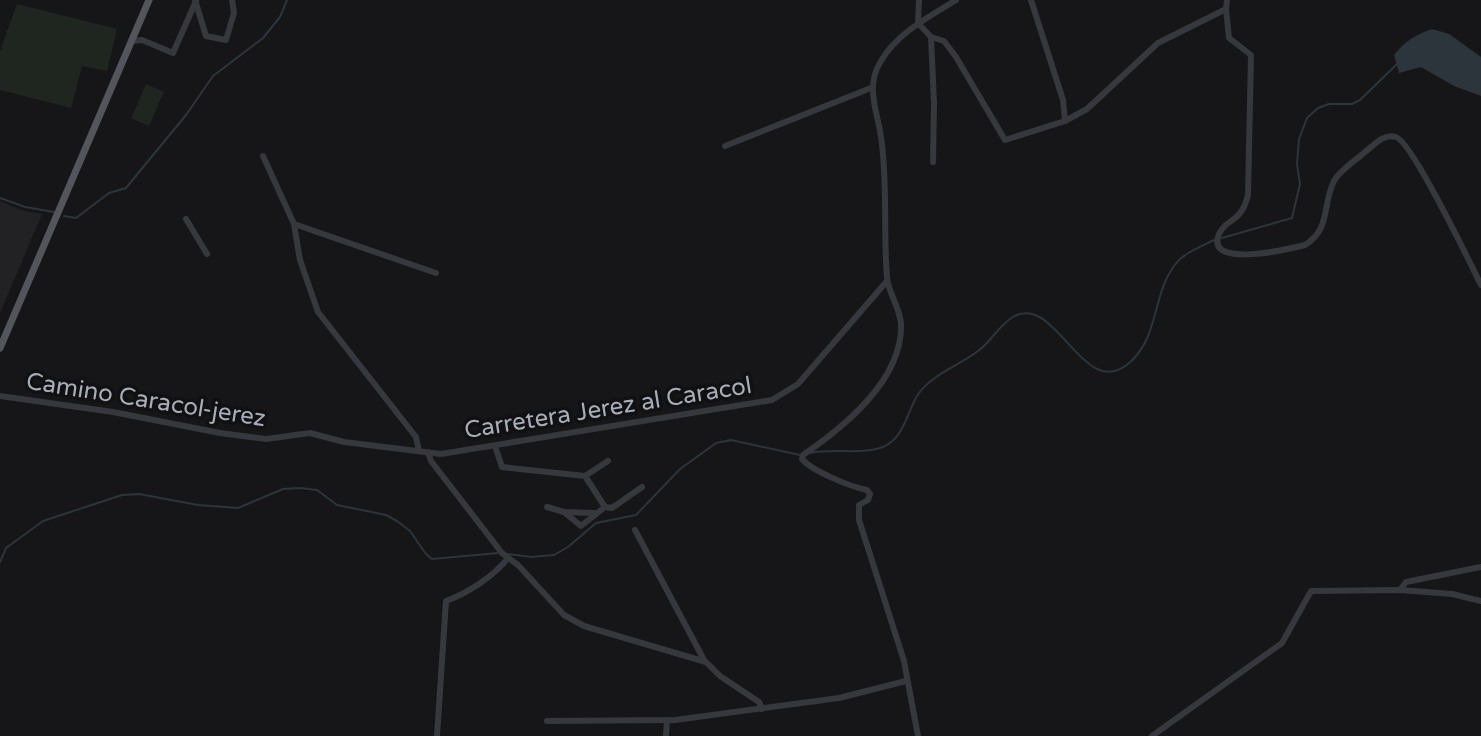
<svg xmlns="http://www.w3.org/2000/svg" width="1481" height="736" font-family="'Varela Round',sans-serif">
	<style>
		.built { fill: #222225 }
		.green { fill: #1e261f }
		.water { fill: #2c353c }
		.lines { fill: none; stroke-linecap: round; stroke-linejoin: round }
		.stream { stroke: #2c353c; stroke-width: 2 }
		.minor { stroke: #37383d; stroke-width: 6 }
		.major { stroke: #53555c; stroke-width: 7 }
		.labels { text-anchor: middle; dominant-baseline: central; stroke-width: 7; stroke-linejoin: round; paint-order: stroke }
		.street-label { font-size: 24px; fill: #a8adb8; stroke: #111113 }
	</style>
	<rect width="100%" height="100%" fill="#161618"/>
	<polygon class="built" points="0,201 24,211 42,214 0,313"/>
	<g class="green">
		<polygon points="17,4 117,29 107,71 82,66 71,108 0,90 0,51"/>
		<polygon points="146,84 164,92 149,126 131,118"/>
	</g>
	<path class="water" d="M1432,29L1449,34L1481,57V96L1454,86L1421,67L1399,73L1394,55C1405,41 1415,35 1432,29Z"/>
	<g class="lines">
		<g class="stream">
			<polyline points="0,198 25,207 54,212"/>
			<polyline points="64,216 76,218 109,193 126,188 186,115 213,76 263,38 280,17 287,0"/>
			<polyline points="1222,238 1292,218 1300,184 1297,164 1299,139 1307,118 1318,108 1329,104 1352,104 1360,100 1397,64"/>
			<path d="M810,453C833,448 861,455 883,447C905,438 907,410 919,393C933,374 960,365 978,351C991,342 999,325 1013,317C1056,292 1082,401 1128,364C1159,339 1152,296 1174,266C1183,253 1200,247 1214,240"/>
			<polyline points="508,554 531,557 554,555 568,547 596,523 636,515 680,469 716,443 731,440 800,455"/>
			<polyline points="0,562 6,548 43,521 122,495 139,494 198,505 238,508 283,489 300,488 317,490 337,505 386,515 397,521 410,531 426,554 432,559 498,553"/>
		</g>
		<g class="minor">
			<polyline points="195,0 206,36 226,40 234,13 232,0"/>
			<polyline points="919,0 918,23 931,37 944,41 956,57 1005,140 1065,121 1087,109 1158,43 1226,9 1227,0"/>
			<polyline points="1031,0 1063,100 1065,121"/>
			<path d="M1226,9L1229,38L1251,55L1248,195C1241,224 1226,218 1219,234C1204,270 1293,248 1305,245C1331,229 1322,205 1334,181C1340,170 1355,161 1365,152C1374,145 1384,133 1396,137C1412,142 1470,263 1481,285"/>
			<polyline points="931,37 934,103 933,162"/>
			<polyline points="131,41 142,40 173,53 196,1"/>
			<polyline points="725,146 871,88"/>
			<polyline points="263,156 294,224 300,260 318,312 416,437 419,451"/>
			<polyline points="186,219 207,254"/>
			<polyline points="294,224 436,273"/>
			<polyline points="0,396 113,412 220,433 266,439 310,433 344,442 441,454 772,400 798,384 887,281"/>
			<polyline points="495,446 502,467 585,476 608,461"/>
			<polyline points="428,452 431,461 502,553 518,565 564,615 584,626 706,662 720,676 759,702 762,709"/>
			<polyline points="585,476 605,507 612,508 642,487"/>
			<polyline points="547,507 564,512 594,513"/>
			<polyline points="564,512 581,526 605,507"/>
			<polyline points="635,530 704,660"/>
			<polyline points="1400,590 1406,582 1481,567"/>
			<polyline points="547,721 675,720 839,698 906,681"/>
			<path d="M437,736L446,601C468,593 494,576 508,558"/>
			<polyline points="666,736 667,720"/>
			<path d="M918,736L904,661L859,520V505L868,500L870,494L867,490C851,487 812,471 802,459L803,455C844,427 903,380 901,324C900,307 888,293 887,277C883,231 888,183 881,137C877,110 865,86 881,61C897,33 929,17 956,0"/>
			<polyline points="1152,736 1282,643 1311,591 1400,590 1452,594 1481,601"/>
		</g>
		<polyline class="major" points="0,348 149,0"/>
	</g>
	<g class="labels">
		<g class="street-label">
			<text transform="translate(146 400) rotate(9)">Camino Caracol-jerez</text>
			<text transform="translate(608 408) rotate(-9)">Carretera Jerez al Caracol</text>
		</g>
	</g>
</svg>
